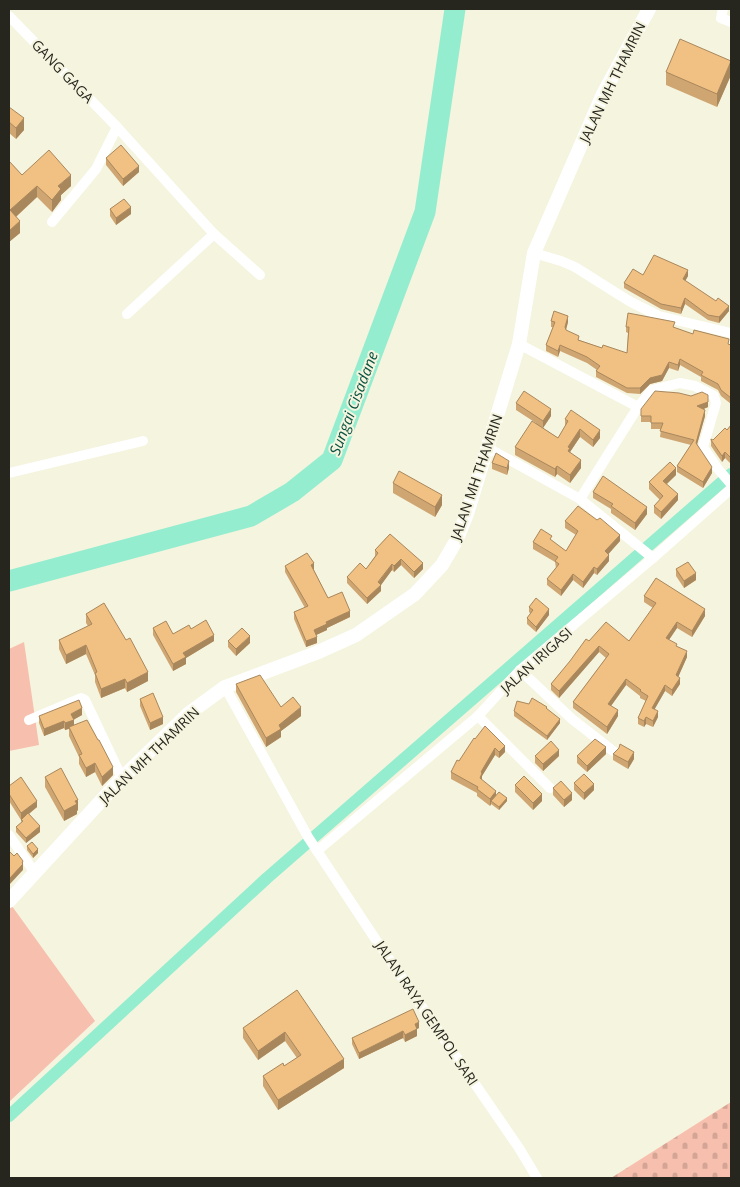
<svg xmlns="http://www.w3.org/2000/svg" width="740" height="1187" font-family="'Open Sans',sans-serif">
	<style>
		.green { fill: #f7c0ae }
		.cemetery { fill: url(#cemetery-stones) }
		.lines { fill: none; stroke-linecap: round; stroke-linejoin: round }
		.canal { stroke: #95edcf; stroke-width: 12 }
		.river { stroke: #95edcf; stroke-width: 21 }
		.street { stroke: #fff; stroke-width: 10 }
		.secondary { stroke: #fff; stroke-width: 14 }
		.wall { fill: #cfa672 }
		.shaded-wall { fill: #a9875c }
		.building { fill: #f1c184; stroke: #a9875c }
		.labels { text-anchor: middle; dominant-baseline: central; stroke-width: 4; stroke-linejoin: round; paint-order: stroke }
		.street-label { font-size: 14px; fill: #27261e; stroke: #f5f4df }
		.water-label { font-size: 15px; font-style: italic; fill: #085341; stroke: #f5f4df }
	</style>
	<defs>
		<pattern id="cemetery-stones" width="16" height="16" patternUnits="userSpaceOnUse" patternTransform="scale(1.25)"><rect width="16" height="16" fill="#f7c0ae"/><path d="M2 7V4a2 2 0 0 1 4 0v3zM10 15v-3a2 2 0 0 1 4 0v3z" fill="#d4a595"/></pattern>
	</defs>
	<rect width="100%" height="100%" fill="#f5f4df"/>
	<g class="green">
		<polygon points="24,642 39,745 9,751 9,649"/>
		<polygon points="9,902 95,1021 9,1102"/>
	</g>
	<polygon class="cemetery" points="731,1102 731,1178 611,1178"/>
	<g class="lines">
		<polyline class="canal" points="9,1116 267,878 731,474"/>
		<polyline class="river" points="9,581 251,516 292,492 332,460 425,212 455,9"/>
		<g class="street">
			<polyline points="723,9 721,18 731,22"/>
			<polyline points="9,16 117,127 214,234 260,275"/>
			<polyline points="52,222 96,169 117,127"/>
			<polyline points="534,253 561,261 575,267 629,301 659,316 731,333"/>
			<polyline points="127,314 214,234"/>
			<polyline points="519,344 638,407 652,390 680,383 695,386 714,396 716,403 703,447 718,469 731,484"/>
			<polyline points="488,448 580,499 653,558"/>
			<polyline points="9,473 143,441"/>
			<polyline points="580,499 638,407"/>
			<polyline points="520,670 572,719 613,751"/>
			<polyline points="225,687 308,837 376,940 519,1148 537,1178"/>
			<polyline points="478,716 550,788"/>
			<polyline points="29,720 81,698 85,700 122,778"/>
			<polyline points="9,835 35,873"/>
			<polyline points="317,851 478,716 520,670 653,558 731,489"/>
		</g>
		<polyline class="secondary" points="9,901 122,778 188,714 225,687 316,653 356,635 415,594 442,565 456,541 467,514 519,344 534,253 603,94 649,9"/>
	</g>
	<g class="wall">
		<polygon points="666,72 731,75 717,107 666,85"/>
		<polygon points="9,107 24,130 16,139 9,133"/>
		<polygon points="106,158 139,172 123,186 106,165"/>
		<polygon points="9,161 22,175 71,186 61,195 61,200 52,212 37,197 16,217 20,233 9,242"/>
		<polygon points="110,209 131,214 116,225 110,216"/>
		<polygon points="643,275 688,276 685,281 729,311 719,323 708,320 685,304 681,314 661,309 624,288 624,283"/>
		<polygon points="551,321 568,322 566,330 579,340 602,348 627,353 628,333 626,332 626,327 675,328 693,334 731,345 731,404 721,396 718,390 701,381 701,377 680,365 678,371 669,368 662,381 650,384 640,394 627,393 596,377 596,371 597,370 587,363 560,351 558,357 546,351 546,345 553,327 551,327"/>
		<polygon points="708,401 708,407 703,409 705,416 697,444 712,473 703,488 677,472 677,466 691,445 660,437 661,429 651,429 651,422 641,422 641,409"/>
		<polygon points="516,403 551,416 543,428 558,438 565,427 565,419 600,438 593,447 580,437 570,452 581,468 570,483 557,474 555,477 515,455 515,447 536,423 516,410"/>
		<polygon points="731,425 731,464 725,458 722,462 711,446 711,440 713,440 727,430"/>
		<polygon points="492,463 509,468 507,475 492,469"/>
		<polygon points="676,475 667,484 678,500 661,519 654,513 654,506 660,500 649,489 649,482"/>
		<polygon points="393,483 442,505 435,517 393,493"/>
		<polygon points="593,492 647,514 635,530 611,513 611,509 593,498"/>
		<polygon points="565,521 620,541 608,554 609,561 597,575 594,573 583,588 573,580 561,596 547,585 547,579 556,568 555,562 533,549 533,542 552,541 566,551 576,535 565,528"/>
		<polygon points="390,534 423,569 414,578 401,565 394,572 392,570 381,585 381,591 367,604 347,583 347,577 366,569 375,556 375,550"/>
		<polygon points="285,566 314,570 328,598 350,617 327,628 327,630 316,635 317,643 306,647 294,619 294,612 305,608 285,572"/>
		<polygon points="676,569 696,580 684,588 676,576"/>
		<polygon points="644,596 705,616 692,637 677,628 669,640 687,657 678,677 680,684 672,696 665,691 654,709 658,717 653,727 646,724 644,727 638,724 638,718 646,701 640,698 640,696 626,685 611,706 618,716 607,734 573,708 573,702 606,658 599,652 559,698 551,690 551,684 589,641 629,641 653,608 644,602"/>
		<polygon points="529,607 549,615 536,632 527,624 527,618 531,614 529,612"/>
		<polygon points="86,614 148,681 127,692 125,688 101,698 95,682 95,675 86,654 66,664 59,649 59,640 88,626 86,623"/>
		<polygon points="153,628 173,634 191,629 214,641 186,658 186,664 173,671 153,635"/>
		<polygon points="228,641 250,643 236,656 228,647"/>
		<polygon points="236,684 281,707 301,716 281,731 281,737 266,747 236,692"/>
		<polygon points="140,699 163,724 150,730 140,706"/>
		<polygon points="547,709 560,723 547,740 514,716 514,711"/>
		<polygon points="82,715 73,720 74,725 113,775 102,786 95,772 86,777 79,764 79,757 69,736 69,729 65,730 64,728 44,736 39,723 39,716"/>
		<polygon points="475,739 505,752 499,758 495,755 482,776 482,780 496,795 507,801 499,810 491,804 490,806 477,796 477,793 451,779 451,772"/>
		<polygon points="606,754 587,772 577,763 577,756"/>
		<polygon points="613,754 634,759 628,769 613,760"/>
		<polygon points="535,756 559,756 543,771 535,763"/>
		<polygon points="45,777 78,810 77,811 77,814 64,821 45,787"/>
		<polygon points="574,783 594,790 584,800 574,790"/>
		<polygon points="515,785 542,801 533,810 515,792"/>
		<polygon points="9,786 37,807 29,814 40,832 26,843 16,832 16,827 21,823 22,819 21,820 9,801"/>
		<polygon points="553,788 572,800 564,807 553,795"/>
		<polygon points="27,846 38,853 33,858 27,850"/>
		<polygon points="297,990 344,1068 278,1110 263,1086 263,1076 284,1066 297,1058 285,1041 258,1060 243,1038 243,1028"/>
		<polygon points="419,1028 417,1029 417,1036 405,1042 403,1038 359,1059 352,1044 352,1038"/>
	</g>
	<g class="shaded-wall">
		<polygon points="731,61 731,75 717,107 717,94"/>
		<polygon points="24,118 24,130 16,139 16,128"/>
		<polygon points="139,166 139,172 123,186 123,179"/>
		<polygon points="71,175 71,186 61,195 61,200 52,212 52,200 58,186"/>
		<polygon points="37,186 37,197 10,222 10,210"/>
		<polygon points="131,207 131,214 116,225 116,218"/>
		<polygon points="20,221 20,233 9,242 9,231"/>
		<polygon points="688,270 688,276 683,285 683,279"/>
		<polygon points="685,298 685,304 681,314 681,308"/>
		<polygon points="729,306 729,311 719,323 719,317"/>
		<polygon points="568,316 568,322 565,333 565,327"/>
		<polygon points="560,345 560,351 558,357 558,351"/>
		<polygon points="680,359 680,365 678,371 678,365"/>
		<polygon points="669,362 669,368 662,381 650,384 640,394 640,388 650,378"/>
		<polygon points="708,395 708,407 697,412 697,406"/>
		<polygon points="551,409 551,416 543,428 543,421"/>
		<polygon points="705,410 705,416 696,448 696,443"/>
		<polygon points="580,429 580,437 570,452 568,459 568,447"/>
		<polygon points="600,430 600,438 593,447 593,440"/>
		<polygon points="725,452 725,458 722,462 722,456"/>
		<polygon points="581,460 581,468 570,483 570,475"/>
		<polygon points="509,461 509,468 507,475 507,468"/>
		<polygon points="557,466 557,474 555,477 555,469"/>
		<polygon points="712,467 712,473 703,488 703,482"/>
		<polygon points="676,468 676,475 663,487 663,481"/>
		<polygon points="678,494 678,500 661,519 661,512"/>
		<polygon points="442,495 442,505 435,517 435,507"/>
		<polygon points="647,507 647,514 635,530 635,523"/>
		<polygon points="620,535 620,541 605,558 605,551"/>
		<polygon points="609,555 609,561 597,575 597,569"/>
		<polygon points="401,559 401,565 394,572 394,566"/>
		<polygon points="314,563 314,570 311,571 311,565"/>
		<polygon points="423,563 423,569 414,578 414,572"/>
		<polygon points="392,564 392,570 381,585 381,591 367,604 367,598"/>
		<polygon points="594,567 594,573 583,588 583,582"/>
		<polygon points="696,573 696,580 684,588 684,581"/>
		<polygon points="573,574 573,580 561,596 561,590"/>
		<polygon points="549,609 549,615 536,632 536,627"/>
		<polygon points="705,609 705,616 692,637 692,631"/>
		<polygon points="350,611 350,617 327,628 327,630 314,636 314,630 326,622"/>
		<polygon points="677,622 677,628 666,644 666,638"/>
		<polygon points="214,635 214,641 186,658 186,664 173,671 173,664 183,653"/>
		<polygon points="250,636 250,643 236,656 236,649"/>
		<polygon points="317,637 317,643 306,647 306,641"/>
		<polygon points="86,645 86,654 66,664 66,655"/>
		<polygon points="599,646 599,652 559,698 559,691"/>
		<polygon points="687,651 687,657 676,682 676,675"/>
		<polygon points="148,672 148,681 127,692 127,683"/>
		<polygon points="680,678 680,684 672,696 672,690"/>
		<polygon points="125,679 125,688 101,698 101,689"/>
		<polygon points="626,679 626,685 608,710 608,704"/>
		<polygon points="665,685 665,691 652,714 652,708"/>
		<polygon points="301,707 301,716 281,731 281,737 266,747 266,738 279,725"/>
		<polygon points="82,708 82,715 71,721 71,714"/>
		<polygon points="618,710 618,716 607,734 607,727"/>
		<polygon points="658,711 658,717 653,727 653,721"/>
		<polygon points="163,717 163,724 150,730 150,723"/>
		<polygon points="646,717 646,724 644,727 644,721"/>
		<polygon points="560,719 560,723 547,740 547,736"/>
		<polygon points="74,720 74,727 65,730 65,723"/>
		<polygon points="64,721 64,728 44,736 44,729"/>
		<polygon points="505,746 505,752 499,758 499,752"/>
		<polygon points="606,747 606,754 587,772 587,766"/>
		<polygon points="495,748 495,755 482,776 482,780 480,785 481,772"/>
		<polygon points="559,750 559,756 543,771 543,764"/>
		<polygon points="634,752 634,759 628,769 628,762"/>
		<polygon points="95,763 95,772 86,777 86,768"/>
		<polygon points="113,767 113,775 102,786 102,777"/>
		<polygon points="594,784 594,790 584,800 584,793"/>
		<polygon points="496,791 496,797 491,801 491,804 490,806 490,799"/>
		<polygon points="572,793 572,800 564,807 564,800"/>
		<polygon points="542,794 542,801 533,810 533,803"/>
		<polygon points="507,798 507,801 499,810 499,807"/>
		<polygon points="78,800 78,810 77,811 77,814 64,821 64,811 75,801"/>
		<polygon points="37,801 37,807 21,820 21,813"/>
		<polygon points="40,826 40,832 26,843 26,838"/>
		<polygon points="38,849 38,853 33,858 33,854"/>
		<polygon points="23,861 23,870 9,885 9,879"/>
		<polygon points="419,1022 419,1028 415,1030 417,1029 417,1036 405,1042 405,1035 415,1024"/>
		<polygon points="403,1031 403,1038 359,1059 359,1053"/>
		<polygon points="285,1032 285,1041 258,1060 258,1051"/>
		<polygon points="344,1059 344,1068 278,1110 278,1100"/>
	</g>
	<g class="building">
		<polygon points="680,39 731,61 717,94 666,72"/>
		<polygon points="9,107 24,118 16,128 9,122"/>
		<polygon points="121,145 139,166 123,179 106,158"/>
		<polygon points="49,150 71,175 58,186 61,189 52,200 37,186 10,210 20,221 9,231 9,161 22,175"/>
		<polygon points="124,199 131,207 116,218 110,209"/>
		<polygon points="654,255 688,270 683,279 716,301 718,298 729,306 719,317 708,315 685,298 681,308 661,304 624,283 633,269 643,275"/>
		<polygon points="554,311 568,316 565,327 566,330 579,336 578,340 602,348 603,345 627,353 629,327 626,327 628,313 675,322 673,327 693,334 694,330 729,339 728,344 731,345 731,398 721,390 718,384 701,375 703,372 680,359 678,365 669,362 662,375 650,378 640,388 627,388 596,371 600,366 587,357 560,345 558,351 546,345 555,322 551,321"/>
		<polygon points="524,391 551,409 543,421 516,403"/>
		<polygon points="655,391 679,393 691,396 702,392 708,395 708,402 697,406 705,410 696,443 712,467 703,482 677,466 694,440 660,431 663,423 651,423 651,416 641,416 641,409"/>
		<polygon points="571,410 600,430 593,440 580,429 568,447 570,448 568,451 581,460 570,475 557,466 555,469 515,447 532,421 558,438 568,421 565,419"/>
		<polygon points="731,425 731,458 725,452 722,456 711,440 711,439 713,440 725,428 727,430"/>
		<polygon points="496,453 509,461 507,468 492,463"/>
		<polygon points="670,462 676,468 663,481 678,494 661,512 654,506 663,496 649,482"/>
		<polygon points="399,471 442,495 435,507 393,483"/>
		<polygon points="603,476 647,507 635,523 611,506 613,504 593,492"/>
		<polygon points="578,506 597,520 600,518 620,535 605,551 609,555 597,569 594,567 583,582 573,574 561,590 547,579 559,564 555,561 558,557 533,542 541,529 552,536 550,539 566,551 578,531 565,521"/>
		<polygon points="390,534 423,563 414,572 401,559 394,566 392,564 378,582 381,585 367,598 347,577 360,563 366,569 378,553 375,550"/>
		<polygon points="307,553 314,563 311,565 328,598 342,592 350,611 326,622 327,624 314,630 317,637 306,641 294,612 308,606 285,566"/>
		<polygon points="688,562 696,573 684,581 676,569"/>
		<polygon points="656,578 705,609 692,631 677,622 666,638 677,644 676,646 687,651 676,675 680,678 672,690 665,685 652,708 658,711 653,721 646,717 644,721 638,718 648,696 640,691 641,690 626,679 608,704 618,710 607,727 573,702 609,654 599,646 559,691 551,684 570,661 586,639 589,641 606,622 629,641 656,603 644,596"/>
		<polygon points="536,598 549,609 536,627 527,618 533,610 529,607"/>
		<polygon points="104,603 126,640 130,638 148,672 127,683 125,679 101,689 95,673 97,672 86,645 66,655 59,640 92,624 86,614"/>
		<polygon points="206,620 214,635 183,653 186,657 173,664 153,628 166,621 173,634 189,625 191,629"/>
		<polygon points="242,628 250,636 236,649 228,641"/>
		<polygon points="260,675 281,707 293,697 301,707 279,725 281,729 266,738 236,684"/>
		<polygon points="153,693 163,717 150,723 140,699"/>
		<polygon points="532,698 547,707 546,708 560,719 547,736 514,711 517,701 529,704"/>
		<polygon points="79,700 82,708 71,714 74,720 65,723 64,721 44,729 39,716"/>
		<polygon points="87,720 98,740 99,740 113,767 102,777 95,763 86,768 79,755 82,754 69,727"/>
		<polygon points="485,726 505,746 499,752 495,748 481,772 482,773 480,778 496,791 490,799 477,789 478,787 451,772 457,760 459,761 474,738 475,739"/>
		<polygon points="595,739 606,747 587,766 577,756"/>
		<polygon points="551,741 559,750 543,764 535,756"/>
		<polygon points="620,744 634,752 628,762 613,754 619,748"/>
		<polygon points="61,768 78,800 75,801 77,804 64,811 45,777"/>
		<polygon points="584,774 594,784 584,793 574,783"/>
		<polygon points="524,776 542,794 533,803 515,785"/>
		<polygon points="21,777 37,801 21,813 9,794 9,786"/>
		<polygon points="561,781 572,793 564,800 553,788"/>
		<polygon points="499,792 507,798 499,807 491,801"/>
		<polygon points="28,813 40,826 26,838 16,827 23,821 21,820"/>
		<polygon points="32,842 38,849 33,854 27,846"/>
		<polygon points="9,851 14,856 17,853 23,861 22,863 23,864 9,879"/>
		<polygon points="297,990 344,1059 278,1100 263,1076 283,1063 284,1066 301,1055 285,1032 258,1051 243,1028"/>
		<polygon points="413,1009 419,1022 415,1024 417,1029 405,1035 403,1031 359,1053 352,1038"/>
	</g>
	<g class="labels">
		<g class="street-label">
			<text transform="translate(63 71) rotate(46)">GANG GAGA</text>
			<text transform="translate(612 82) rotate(-64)">JALAN MH THAMRIN</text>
			<text transform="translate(476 477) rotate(-71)">JALAN MH THAMRIN</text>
			<text transform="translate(536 660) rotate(-42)">JALAN IRIGASI</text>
			<text transform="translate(149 755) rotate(-44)">JALAN MH THAMRIN</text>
			<text transform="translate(427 1013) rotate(56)">JALAN RAYA GEMPOL SARI</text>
		</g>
		<g class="water-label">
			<text transform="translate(353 403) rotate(-69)">Sungai Cisadane</text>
		</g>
	</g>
	<rect width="740" height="1187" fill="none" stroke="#27261e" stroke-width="20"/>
</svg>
